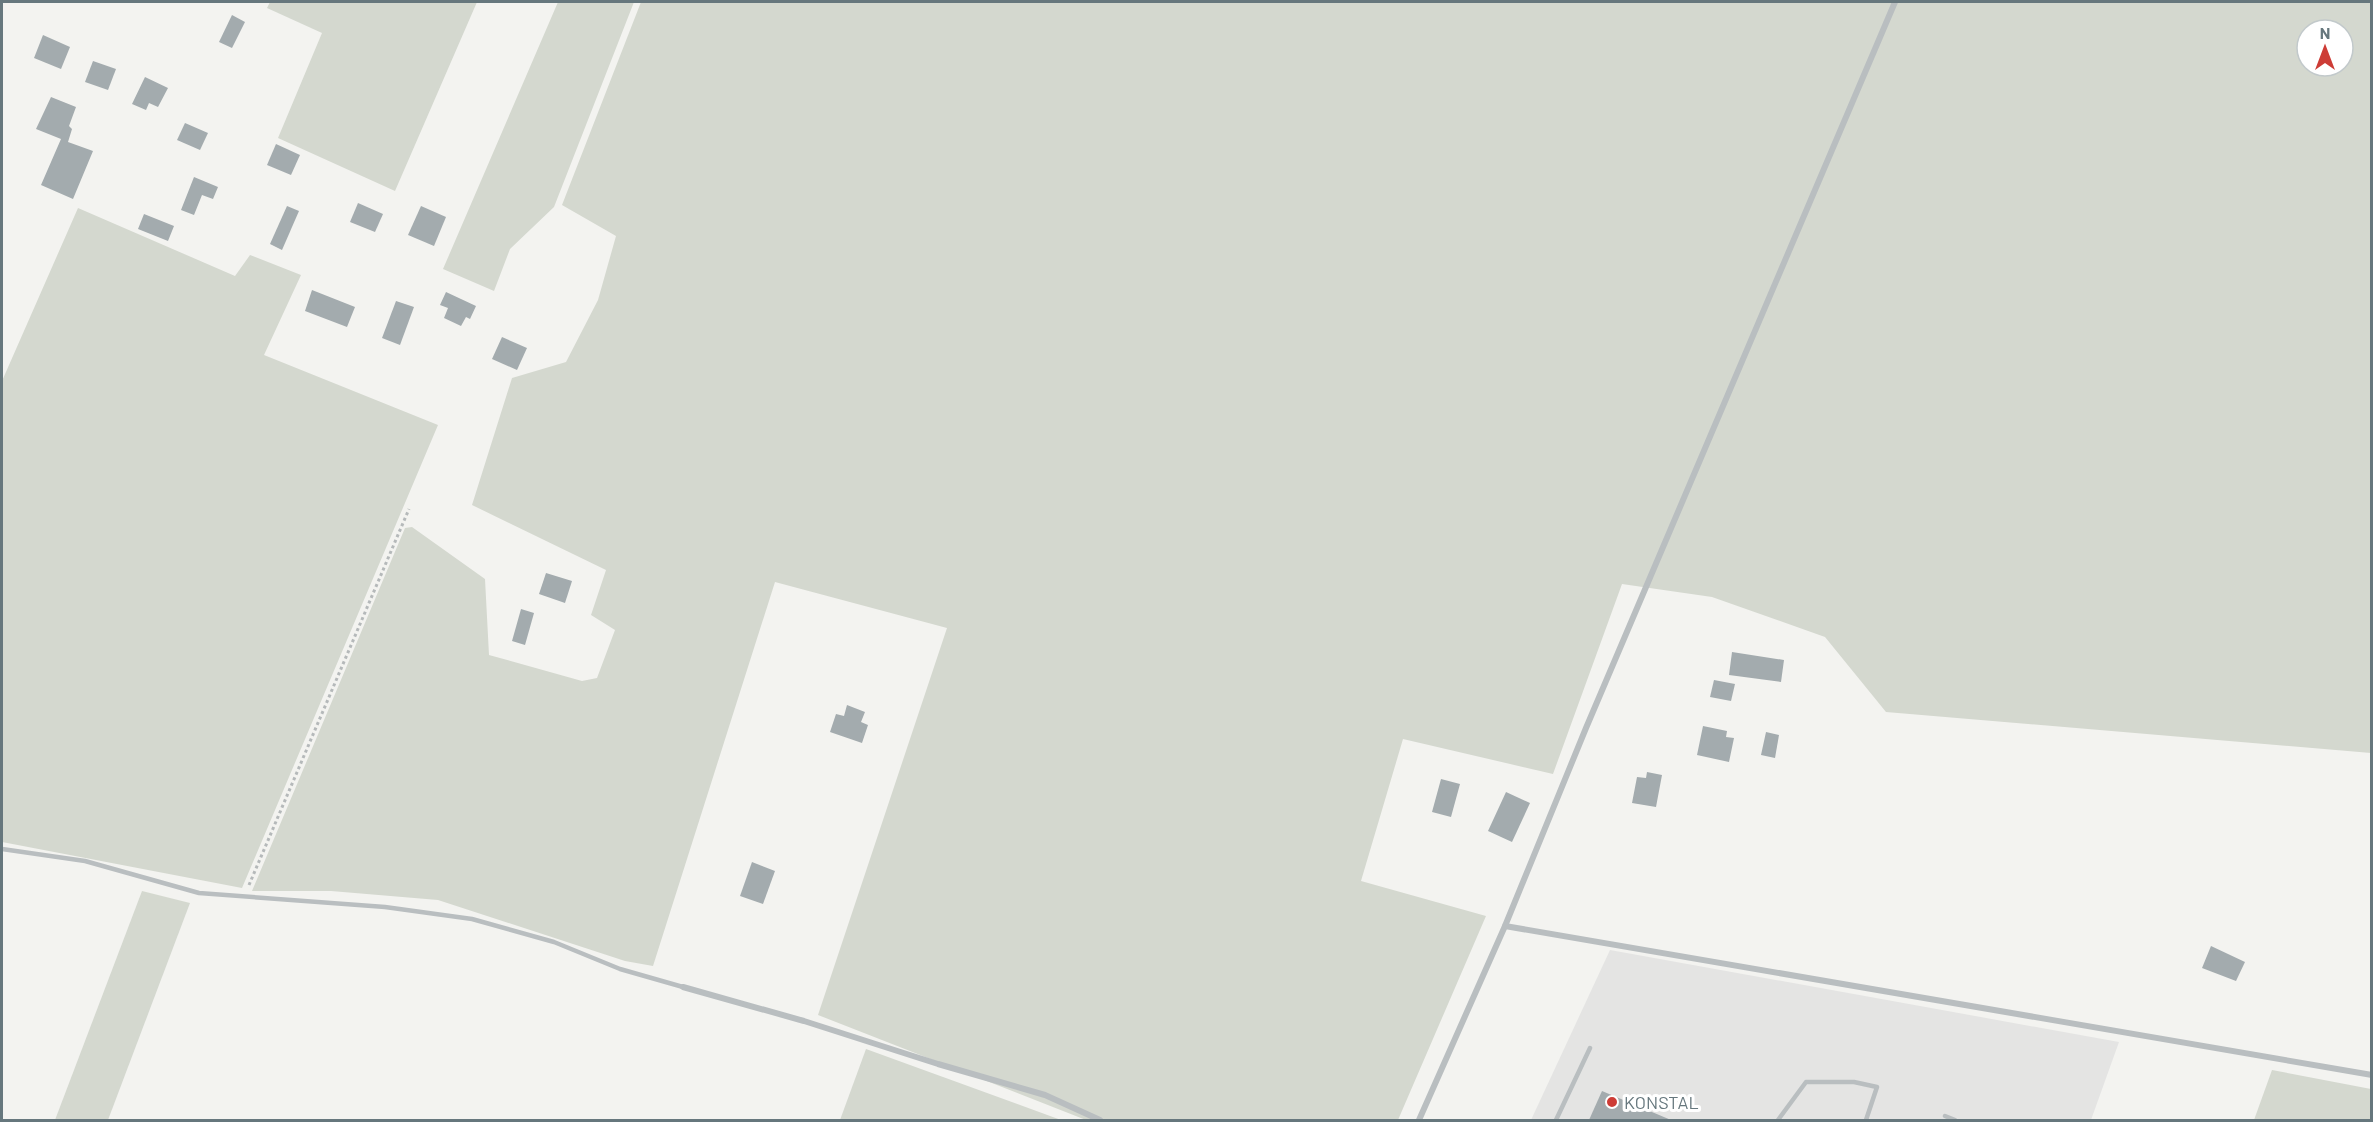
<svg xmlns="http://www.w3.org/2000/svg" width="2373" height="1122" font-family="Barlow,sans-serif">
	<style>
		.built { fill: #e4e4e3 }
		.green { fill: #d4d8cf; fill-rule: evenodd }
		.building { fill: #a3abae }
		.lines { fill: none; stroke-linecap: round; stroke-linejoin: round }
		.path { stroke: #b5b9ba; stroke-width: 3; stroke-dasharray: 3 3; stroke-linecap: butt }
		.lane { stroke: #b9bec0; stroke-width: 4.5 }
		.street { stroke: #b9bec0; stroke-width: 6 }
		.poi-dot { fill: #cd3c36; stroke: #fff; stroke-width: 2 }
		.labels { text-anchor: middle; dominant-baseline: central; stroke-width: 6; stroke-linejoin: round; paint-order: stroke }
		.poi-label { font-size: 18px; fill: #66777d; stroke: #fff; text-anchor: start }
	</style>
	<rect width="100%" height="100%" fill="#f3f3f0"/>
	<polygon class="built" points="1610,950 2119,1042 2091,1120 1531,1120"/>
	<g class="green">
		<polygon points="270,2 477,2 395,191 278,138 322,33 267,8"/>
		<polygon points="558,2 634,2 554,207 510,249 494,291 443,269"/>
		<path d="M641,2H2371V753L1886,712L1825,637L1712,597L1622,584L1553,774L1403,739L1361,881L1486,916L1398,1120H1086L818,1015L947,628L775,582L653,966L625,961L438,900L331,891H252L405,528L412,527L485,579L489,655L582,681L597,678L615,630L591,615L606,570L472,505L512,378L566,362L598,300L616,236L562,205ZM2307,30H2343V66H2307Z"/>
		<polygon points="78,208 235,276 250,255 301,275 264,355 438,425 242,888 2,842 2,381"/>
		<polygon points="142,891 190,903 108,1120 55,1120"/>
		<polygon points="866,1049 1061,1120 840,1120"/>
		<polygon points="2272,1070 2371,1089 2371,1120 2254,1120"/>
	</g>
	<g class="building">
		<polygon points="232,15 245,22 232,48 219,42"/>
		<polygon points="43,35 70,47 61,69 34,58"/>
		<polygon points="93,61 116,69 108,90 85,82"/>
		<polygon points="145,77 168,88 158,107 149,103 146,110 132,104"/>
		<polygon points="51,97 76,107 69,126 72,129 68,142 93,151 73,199 41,185 61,139 36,129"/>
		<polygon points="185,123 208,133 200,150 177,140"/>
		<polygon points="276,144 300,155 291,175 267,165"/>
		<polygon points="194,177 218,187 213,199 202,195 194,215 181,210"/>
		<polygon points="358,203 383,214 375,232 350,222"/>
		<polygon points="287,206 299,211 282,250 270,244"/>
		<polygon points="421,206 446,217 434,246 408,235"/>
		<polygon points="144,214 174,226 168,241 138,229"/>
		<polygon points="312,290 355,307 347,327 305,311"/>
		<polygon points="446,292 476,306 470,319 466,317 461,326 444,318 448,308 440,305"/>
		<polygon points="396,301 414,307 400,345 382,338"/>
		<polygon points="502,337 527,348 517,370 492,359"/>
		<polygon points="546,573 572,581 565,603 539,594"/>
		<polygon points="521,609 534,613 525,645 512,641"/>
		<polygon points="1732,652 1784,660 1781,682 1729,675"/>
		<polygon points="1714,680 1735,684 1731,701 1710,697"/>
		<polygon points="847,705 865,712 861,722 868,725 862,743 830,732 836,714 844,716"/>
		<polygon points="1703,726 1727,731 1726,737 1734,738 1729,762 1697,755"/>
		<polygon points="1766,732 1779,735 1775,758 1761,755"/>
		<polygon points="1647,772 1662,775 1656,807 1632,803 1637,777 1646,778"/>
		<polygon points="1441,779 1460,784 1451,817 1432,812"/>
		<polygon points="1506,792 1530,803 1512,842 1488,831"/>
		<polygon points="752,862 775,871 763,904 740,896"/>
		<polygon points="2211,946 2245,962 2236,981 2202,968"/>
		<polygon points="1602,1091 1671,1120 1589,1120"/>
	</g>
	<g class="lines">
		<polyline class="path" points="249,885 409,509"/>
		<g class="lane">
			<polyline points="2,849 85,861 199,893 385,907 472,919 554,942 620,969 683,987"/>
			<polyline points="1945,1116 1955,1120"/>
			<polyline points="1556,1120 1590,1048"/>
			<polyline points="1778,1120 1806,1082 1854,1082 1877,1087 1866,1120"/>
		</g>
		<g class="street">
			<polyline points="1505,926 2372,1075"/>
			<polyline points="683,987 804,1021 938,1064 1045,1095 1100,1120"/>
			<polyline points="1419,1120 1505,926 1586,728 1895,2"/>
		</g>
	</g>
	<circle class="poi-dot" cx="1612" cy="1102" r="6"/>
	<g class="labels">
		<g class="poi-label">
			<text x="1624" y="1102">KONSTAL</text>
		</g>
	</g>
	<rect width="2373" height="1122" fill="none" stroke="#66777d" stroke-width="6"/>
	<g transform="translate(2325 48)"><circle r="28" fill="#ffffff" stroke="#c2c9cb" stroke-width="1.5"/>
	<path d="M0-4.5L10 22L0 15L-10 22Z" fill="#cd3c36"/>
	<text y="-9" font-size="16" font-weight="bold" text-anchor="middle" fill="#66777d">N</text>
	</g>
</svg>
